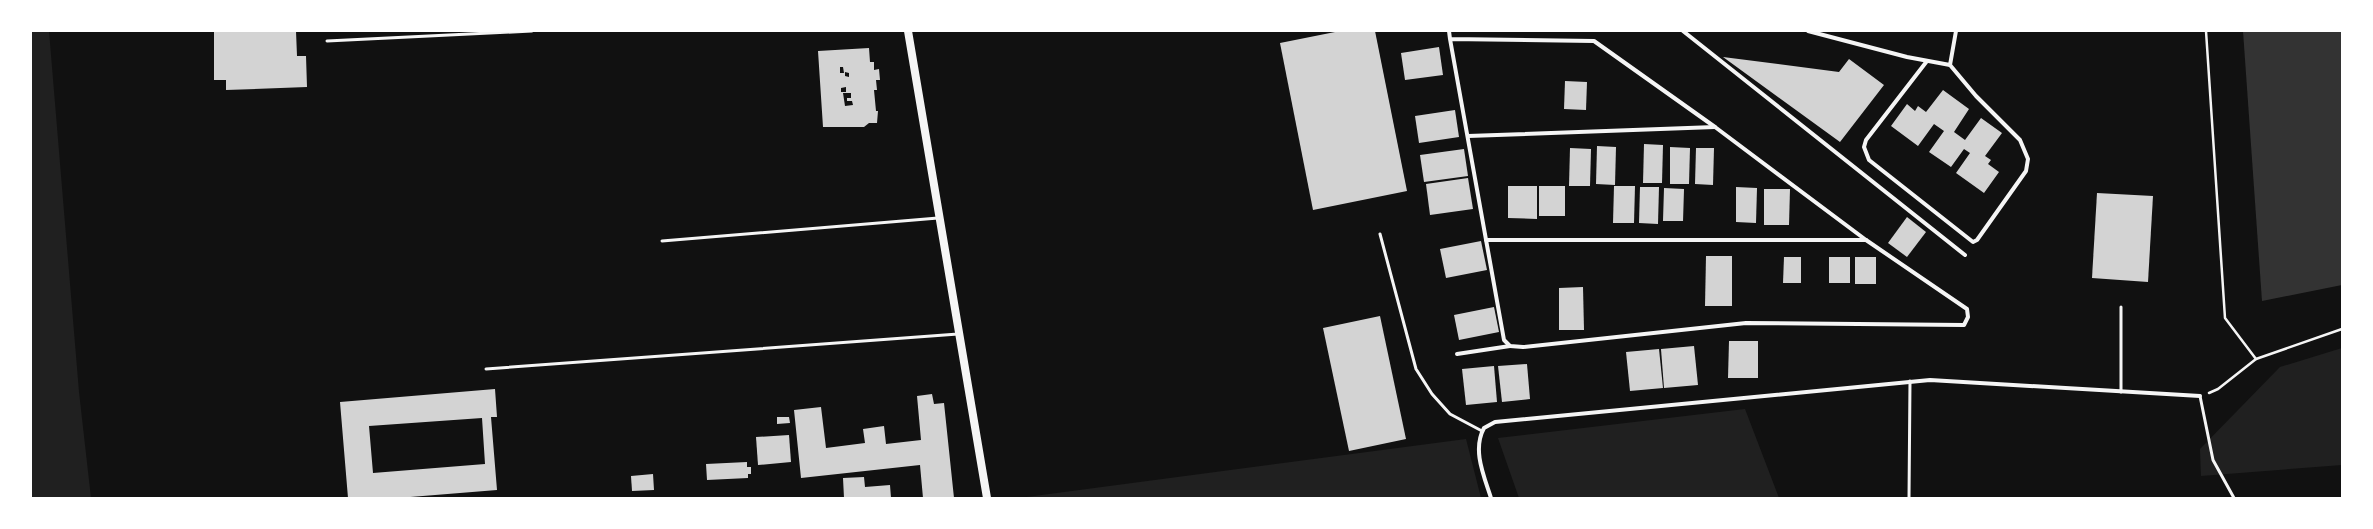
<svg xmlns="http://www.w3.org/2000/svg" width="2373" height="529" font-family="Inter,sans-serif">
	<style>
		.green { fill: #202020 }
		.water { fill: #333 }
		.building { fill: #d3d3d3; fill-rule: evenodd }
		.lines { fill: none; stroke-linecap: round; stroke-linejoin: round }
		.path { stroke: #f5f5f5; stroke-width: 2.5 }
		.service { stroke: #f5f5f5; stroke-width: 3 }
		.minor { stroke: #f5f5f5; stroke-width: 4 }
		.secondary { stroke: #f5f5f5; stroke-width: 8 }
	</style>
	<rect width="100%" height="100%" fill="#111"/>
	<g class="green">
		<polygon points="31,31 49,31 79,392 91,498 31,498"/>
		<polygon points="2342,348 2342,465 2201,476 2200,449 2280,367"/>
		<polygon points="1745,409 1779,498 1519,498 1498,438"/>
		<polygon points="1466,439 1481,498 1019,498"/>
	</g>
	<polygon class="water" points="2243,31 2342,31 2342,285 2262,301"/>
	<g class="building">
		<polygon points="214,31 296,31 297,56 306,56 307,87 226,90 226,80 214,80"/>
		<polygon points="1340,31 1375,31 1407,191 1313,210 1280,43"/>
		<polygon points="1439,47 1443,75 1405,80 1401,53"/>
		<path d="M869,48L870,62H874V70L879,69L880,80H876L877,90H874L876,111H878L877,123H869L864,127H823L818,51ZM840,67H843L844,73H840ZM845,72L849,73V77L845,76ZM846,87V92H841V88ZM843,93H851V98H847V101H852L853,105L845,106Z"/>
		<polygon points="1723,57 1839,72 1849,59 1884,85 1840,142"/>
		<polygon points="1565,81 1587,82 1586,110 1564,109"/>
		<polygon points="1943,90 1969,109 1954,132 1965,140 1981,118 2002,133 1985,156 1991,160 1988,164 1999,172 1984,193 1956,173 1970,153 1964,149 1951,167 1929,152 1944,131 1934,124 1918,146 1891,126 1907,104 1915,111 1918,106 1926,112"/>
		<polygon points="1455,110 1459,137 1419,143 1415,116"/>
		<polygon points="1644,144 1663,145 1662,183 1643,183"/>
		<polygon points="1597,146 1616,147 1615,185 1596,184"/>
		<polygon points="1670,147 1690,148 1689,184 1670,184"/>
		<polygon points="1570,148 1591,149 1590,186 1569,186"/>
		<polygon points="1696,148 1714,148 1713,185 1695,184"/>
		<polygon points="1464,149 1468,176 1424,182 1420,155"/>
		<polygon points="1468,178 1473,209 1430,215 1426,184"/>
		<polygon points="1508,186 1537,186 1537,219 1508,218"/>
		<rect x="1539" y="186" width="26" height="30"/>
		<polygon points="1614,186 1635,186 1634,223 1613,223"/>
		<polygon points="1640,187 1659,187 1658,224 1639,223"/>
		<polygon points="1736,187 1757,188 1756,223 1736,222"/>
		<polygon points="1664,188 1684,189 1683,221 1663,221"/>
		<polygon points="1764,189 1790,189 1789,225 1764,225"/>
		<polygon points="2097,193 2153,196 2148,282 2092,278"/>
		<polygon points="1907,217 1926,232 1907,257 1888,243"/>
		<polygon points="1481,241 1487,270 1446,278 1440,249"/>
		<polygon points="1706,256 1732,256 1732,306 1705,306"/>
		<polygon points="1784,257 1801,257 1801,283 1783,283"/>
		<rect x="1829" y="257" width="21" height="26"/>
		<rect x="1855" y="257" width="21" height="27"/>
		<polygon points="1583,287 1584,330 1559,330 1559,288"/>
		<polygon points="1494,307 1499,332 1459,340 1454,315"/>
		<polygon points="1380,316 1406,439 1349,451 1323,328"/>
		<polygon points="1729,341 1758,341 1758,378 1728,378"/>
		<polygon points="1694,346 1698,385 1664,388 1661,349"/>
		<polygon points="1659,349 1663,388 1630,391 1626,352"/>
		<polygon points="1527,364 1530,399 1502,402 1498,366"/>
		<polygon points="1494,366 1497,402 1466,405 1462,369"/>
		<path d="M495,389L497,417H491L497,490L398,498H348L340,402ZM482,418L485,464L373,473L369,426Z"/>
		<polygon points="932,394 934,404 944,403 954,498 923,498 920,465 801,478 794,410 821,407 826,448 865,443 863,429 884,426 886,444 921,440 917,396"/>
		<polygon points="777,417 789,417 790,423 777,424"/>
		<polygon points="789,435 791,462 758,465 756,437"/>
		<polygon points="747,462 747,467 751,467 751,474 748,474 748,478 707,480 706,464"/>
		<polygon points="653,474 654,490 632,491 631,476"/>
		<polygon points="864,477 865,487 890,485 891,498 844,498 843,478"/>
	</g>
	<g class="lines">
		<g class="path">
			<polyline points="2206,31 2225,318 2256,359"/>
			<polyline points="2209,393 2218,389 2256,359 2342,329"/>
		</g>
		<g class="service">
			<polyline points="327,41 532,31"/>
			<polyline points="1380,234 1416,369 1432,394 1450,414 1482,431"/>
			<polyline points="662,241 938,218"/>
			<polyline points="486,369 958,334"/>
			<polyline points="2121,392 2121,307"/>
			<polyline points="2200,396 2213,460 2234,498"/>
			<polyline points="1909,498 1910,381"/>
		</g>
		<g class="minor">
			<polyline points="1449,31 1450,39 1504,340 1510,346 1523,347 1746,323 1964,325 1968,317 1967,309 1866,240 1715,127 1594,41 1450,39"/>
			<polyline points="1683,31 1965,255"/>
			<polyline points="1808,31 1907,57 1950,65 1956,31"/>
			<polyline points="1927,61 1866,140 1864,147 1869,160 1973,242 1977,240 2026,171 2028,159 2020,140 1976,96 1950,65"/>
			<polyline points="1468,136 1715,127"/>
			<polyline points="1486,240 1866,240"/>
			<polyline points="1457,354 1510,346"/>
			<path d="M1491,498C1484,476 1472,450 1484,428L1495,422L1930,380L2200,396"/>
		</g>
		<polyline class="secondary" points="908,31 987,498"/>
	</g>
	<rect width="2373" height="529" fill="none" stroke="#ffffff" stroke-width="64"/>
</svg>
